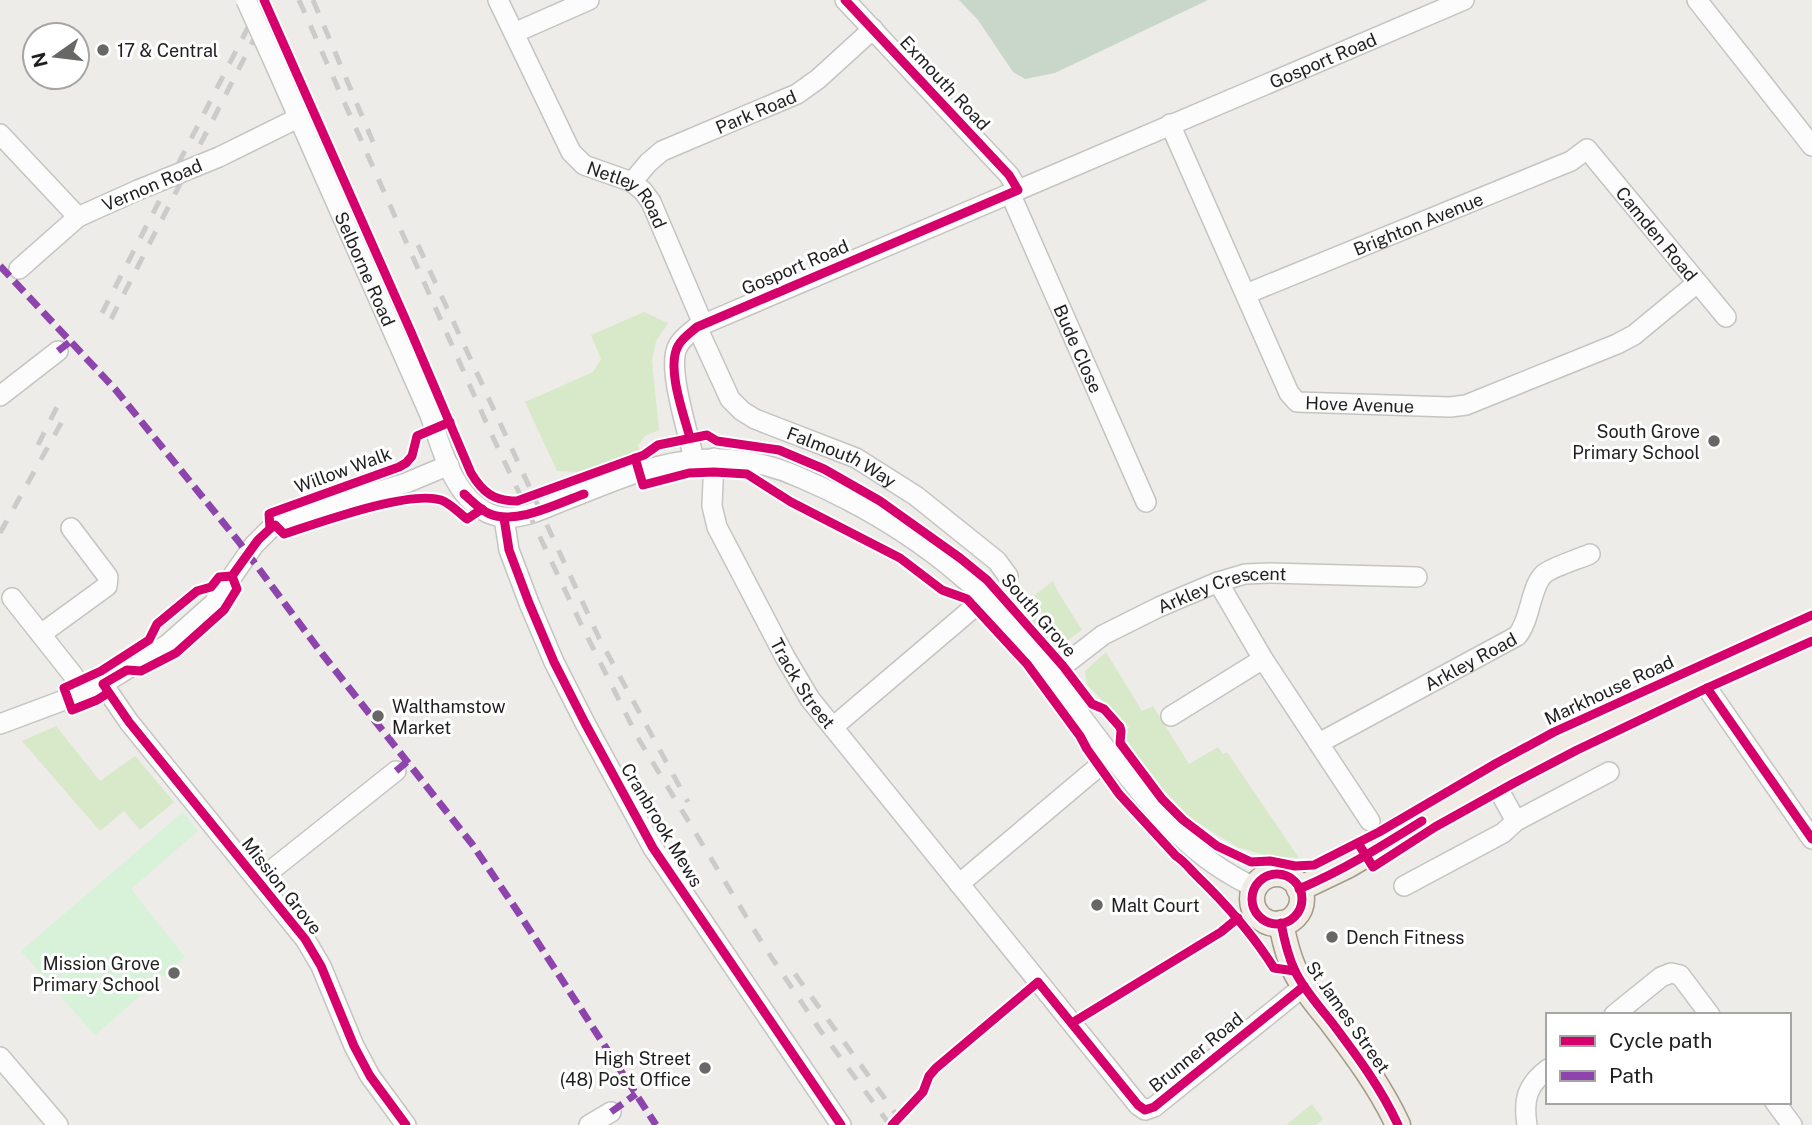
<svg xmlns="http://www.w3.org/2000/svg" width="1812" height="1125" font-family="'Public Sans',sans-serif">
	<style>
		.grass { fill: #d8e9c9 }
		.cemetery { fill: #c8d7c9 }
		.park { fill: #d8f2d9 }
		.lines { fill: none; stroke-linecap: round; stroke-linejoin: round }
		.minor-casing { stroke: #c4c4c2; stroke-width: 22 }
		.major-casing { stroke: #a29b86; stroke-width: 27 }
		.minor { stroke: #fcfcfc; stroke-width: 19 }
		.major { stroke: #f0ece5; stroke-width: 24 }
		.rail { stroke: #cbcbca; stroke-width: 5; stroke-dasharray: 14 14; stroke-linecap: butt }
		.minor-bridge-casing { stroke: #c4c4c2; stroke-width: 22; stroke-linecap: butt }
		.minor-bridge { stroke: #fcfcfc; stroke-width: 19 }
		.quiet { stroke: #8e44ad; stroke-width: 7; stroke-dasharray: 14 7; stroke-linecap: butt }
		.cycleway-casing { stroke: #fff; stroke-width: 13 }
		.cycleway { stroke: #d6006c; stroke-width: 9 }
		.poi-dot { fill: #676765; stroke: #fff; stroke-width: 2.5 }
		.labels { text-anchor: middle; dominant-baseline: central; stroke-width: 6; stroke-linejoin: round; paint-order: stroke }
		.poi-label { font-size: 18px; fill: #1f1f1f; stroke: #fff; text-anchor: start }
		.street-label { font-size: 18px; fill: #1f1f1f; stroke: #fff }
	</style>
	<rect width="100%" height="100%" fill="#edece8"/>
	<g class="grass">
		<polygon points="644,312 668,323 656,341 652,361 659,430 645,436 638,445 640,454 577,472 557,471 525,402 593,372 601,359 591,335"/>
		<polygon points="1053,581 1058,592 1082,630 1054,650 1019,607"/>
		<polygon points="1106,652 1142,711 1153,706 1189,764 1218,747 1223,754 1227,752 1299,858 1268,856 1237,847 1190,818 1148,773 1124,743 1124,733 1129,727 1087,685 1085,671"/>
		<polygon points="56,726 100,781 135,756 174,802 140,830 124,811 100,831 22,741"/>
		<polygon points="1312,1104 1323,1119 1315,1125 1286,1125"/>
	</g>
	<polygon class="cemetery" points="959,0 1208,0 1055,73 1025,79 1013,72 978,20"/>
	<polygon class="park" points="183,812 198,831 131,889 185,957 95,1035 21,951"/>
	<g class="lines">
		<defs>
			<g id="minor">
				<path id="s1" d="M498,0L571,152L584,165L632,182L643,191L651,202L703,324"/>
				<polyline points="845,0 1009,175 1018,190"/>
				<polyline points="1697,0 1812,146"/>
				<polyline points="514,33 589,0"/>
				<path id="s2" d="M274,62L430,415C442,449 453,496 488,513C493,515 499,517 504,517C523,519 543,509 560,502C593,490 626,474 660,466C709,454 755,457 801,478C857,502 913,535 960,575C969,583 980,591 988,600C1035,650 1074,709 1117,763C1158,815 1192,858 1254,887"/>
				<path id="s3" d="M1170,124L1289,393L1297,402L1450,407L1466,405L1617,344L1634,335L1697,283"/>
				<polyline points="0,134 78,217"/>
				<polyline points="219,157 298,118"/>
				<path id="s4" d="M632,182L648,163L662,151L797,94L818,79L873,29"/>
				<path id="s5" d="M1010,193L1146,502"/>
				<polyline points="19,269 78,217 138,190"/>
				<path id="s6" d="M1246,294L1571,161L1587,149L1726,317"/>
				<path id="s7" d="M697,327L730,399L742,411L755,419L856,458L916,496L997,561L1008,576"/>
				<polyline points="0,396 58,351"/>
				<path id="s8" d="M714,458L712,506L717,527L785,657L810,699L1138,1105L1145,1110L1154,1107L1304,986"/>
				<path id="s9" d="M694,460C689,434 666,367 678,346C682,338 690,333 697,327L1464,0"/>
				<polyline points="504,518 509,550 529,603 554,662 585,723 653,848 841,1125"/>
				<polyline points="1218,582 1263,659 1370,821"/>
				<polyline points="12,598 73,675 83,693"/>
				<polyline points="41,634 107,586 108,577 71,528"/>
				<path id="s10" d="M1050,676L1103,635L1159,607L1218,582L1245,574L1270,573L1417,577"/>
				<polyline points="1702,677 1707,688 1812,839"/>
				<polyline points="103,684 129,722 305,939 321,966 354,1046 370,1076 406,1125"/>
				<polyline points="1171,716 1263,659"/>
				<polyline points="0,724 83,693 103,684 168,644 213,604 254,545 273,526 313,511 406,483 449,465"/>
				<polyline points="833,727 986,597"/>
				<path id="s11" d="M1319,743L1517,636C1531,620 1530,587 1544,574C1552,567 1579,559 1590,554"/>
				<polyline points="1493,780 1516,821"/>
				<polyline points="259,880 396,771"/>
				<polyline points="959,884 1111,756"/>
				<polyline points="1404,886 1503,833 1516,821 1609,772"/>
				<polyline points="1614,1015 1661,977 1671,973 1680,975 1710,1015"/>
				<polyline points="0,1057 58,1125"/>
				<polyline points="1775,1102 1792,1125"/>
				<polyline points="589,1125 611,1112"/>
				<path d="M1527,1125C1523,1099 1527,1085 1548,1069"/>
			</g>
			<g id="major">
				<circle cx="1277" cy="899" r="25"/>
				<polyline points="1299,889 1347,866 1493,780 1582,733 1702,677 1812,628"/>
				<path d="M1281,923C1284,939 1288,956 1295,971C1304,990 1320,1007 1333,1024C1357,1056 1381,1088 1398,1125"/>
			</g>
		</defs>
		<use href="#minor" class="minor-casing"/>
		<use href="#major" class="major-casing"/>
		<use href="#minor" class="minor"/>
		<use href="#major" class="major"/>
		<g class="rail">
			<polyline points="299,0 490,431 580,622 638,738 764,946 820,1030 890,1125"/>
			<polyline points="313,0 373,142"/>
			<polyline points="418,245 599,638 688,802"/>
			<polyline points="102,313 262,0"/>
			<polyline points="111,319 274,0"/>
			<polyline points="38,445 57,407"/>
			<polyline points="0,533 64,418"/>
			<polyline points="795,974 904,1125"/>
		</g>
		<defs>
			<g id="minor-bridge">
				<polyline points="246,0 274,62"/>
				<polyline points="138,190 219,157"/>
			</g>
		</defs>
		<use href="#minor-bridge" class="minor-bridge-casing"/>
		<use href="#minor-bridge" class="minor-bridge"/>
		<g class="quiet">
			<polyline points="0,266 115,389 239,542 320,651 472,844 520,915 656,1125"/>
			<polyline points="58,351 71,341"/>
			<polyline points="396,771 408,761"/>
			<polyline points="611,1112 636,1094"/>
		</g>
		<defs>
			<g id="cycleway">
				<path d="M264,0L411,332L471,473C483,493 494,501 517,501L644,455L658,445L707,435L717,441L779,450L824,469L880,501L960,558L987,580L1063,666L1092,704L1104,709L1120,727L1121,731L1120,743L1162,799L1183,820L1217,846L1251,862L1270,861L1295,866L1314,865L1379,832L1495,764L1554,732L1812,615"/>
				<path d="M690,438C684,415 666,368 678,346C682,338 690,333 697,327L1018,190L1009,175L845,0"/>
				<path d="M635,458L643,485L689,473L714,472L747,474L791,502L900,558L942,590L967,599L1027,664L1080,736L1087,749L1119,794L1176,856C1184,861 1189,868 1196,875C1226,904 1252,933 1274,968L1295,971"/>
				<path d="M464,494C472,501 480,510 490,514C517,525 558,503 584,494"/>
				<polyline points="504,518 509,550 529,603 554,662 585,723 653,848 841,1125"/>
				<polyline points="270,528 269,514 271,513 399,467 406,463 412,456 417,436 450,422"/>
				<polyline points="232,576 237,589 224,610 176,653 141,671 127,670 103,684 129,722 305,939 321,966 354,1046 370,1076 406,1125"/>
				<polyline points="1707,688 1812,839"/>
				<path d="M108,693L97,700L72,710L64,688L101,671L149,640L157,624L197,591L211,587L219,577L232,576L258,540L273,526L275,525L284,534C319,523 408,490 441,500C450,503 459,513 467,519L482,509"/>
				<polyline points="1358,843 1373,867 1435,827 1514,783 1577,750 1707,688 1812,641"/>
				<circle cx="1277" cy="899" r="25"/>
				<path d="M1299,889C1342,871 1382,846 1422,821"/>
				<path d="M1281,923C1284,939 1288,956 1295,971C1304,990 1320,1007 1333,1024C1357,1056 1381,1088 1398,1125"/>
				<polyline points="1072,1023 1221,932 1238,918"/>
				<polyline points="892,1125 923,1092 929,1076 936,1068 1038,982 1138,1105 1145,1110 1154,1107 1304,986"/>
			</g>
		</defs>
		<use href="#cycleway" class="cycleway-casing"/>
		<use href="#cycleway" class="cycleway"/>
	</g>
	<g class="poi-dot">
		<circle cx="103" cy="50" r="7"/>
		<circle cx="1714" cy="441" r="7"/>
		<circle cx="378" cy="716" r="7"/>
		<circle cx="1097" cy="905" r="7"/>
		<circle cx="1332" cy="937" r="7"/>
		<circle cx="174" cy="973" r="7"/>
		<circle cx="705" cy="1068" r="7"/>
	</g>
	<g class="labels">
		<g class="poi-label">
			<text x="117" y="50">17 &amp; Central</text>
			<text x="1700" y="431" text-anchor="end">South Grove<tspan x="1700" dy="21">Primary School</tspan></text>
			<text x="392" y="706">Walthamstow<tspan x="392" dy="21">Market</tspan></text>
			<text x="1111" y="905">Malt Court</text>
			<text x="1346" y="937">Dench Fitness</text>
			<text x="160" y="963" text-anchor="end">Mission Grove<tspan x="160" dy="21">Primary School</tspan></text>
			<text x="691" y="1058" text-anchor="end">High Street<tspan x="691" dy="21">(48) Post Office</tspan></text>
		</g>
		<g class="street-label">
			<text stroke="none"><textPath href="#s9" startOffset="824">Gosport Road</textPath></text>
			<text transform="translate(945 83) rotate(47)">Exmouth Road</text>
			<text stroke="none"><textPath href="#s4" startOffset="145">Park Road</textPath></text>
			<text transform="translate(152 185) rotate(-23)">Vernon Road</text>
			<text stroke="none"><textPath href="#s1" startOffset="242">Netley Road</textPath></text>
			<text stroke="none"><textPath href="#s6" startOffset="186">Brighton Avenue</textPath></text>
			<text stroke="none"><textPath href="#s6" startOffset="481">Camden Road</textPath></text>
			<text transform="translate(795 267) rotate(-23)">Gosport Road</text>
			<text stroke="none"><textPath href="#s2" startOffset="226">Selborne Road</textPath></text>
			<text stroke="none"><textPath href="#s5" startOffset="170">Bude Close</textPath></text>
			<text stroke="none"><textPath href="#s3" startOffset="369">Hove Avenue</textPath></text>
			<text stroke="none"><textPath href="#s7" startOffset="206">Falmouth Way</textPath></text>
			<text transform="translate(343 470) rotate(-20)">Willow Walk</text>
			<text stroke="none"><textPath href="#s10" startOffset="196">Arkley Crescent</textPath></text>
			<text transform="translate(1039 615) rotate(49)">South Grove</text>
			<text stroke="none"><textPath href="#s11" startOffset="172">Arkley Road</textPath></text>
			<text stroke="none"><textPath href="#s8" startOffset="248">Track Street</textPath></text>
			<text transform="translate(1609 690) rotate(-25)">Markhouse Road</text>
			<text transform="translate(662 825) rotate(59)">Cranbrook Mews</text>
			<text transform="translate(282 886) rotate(52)">Mission Grove</text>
			<text transform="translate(1348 1017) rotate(55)">St James Street</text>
			<text transform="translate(1196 1052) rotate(-39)">Brunner Road</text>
		</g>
	</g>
	<rect x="1546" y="1013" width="245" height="91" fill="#ffffff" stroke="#a5a5a5" stroke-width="2"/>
	<rect x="1560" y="1036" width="35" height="10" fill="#d6006c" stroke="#a5a5a5" stroke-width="2"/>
	<text x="1609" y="1048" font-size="21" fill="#1f1f1f">Cycle path</text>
	<rect x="1560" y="1071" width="35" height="10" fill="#8e44ad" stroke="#a5a5a5" stroke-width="2"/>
	<text x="1609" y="1083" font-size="21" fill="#1f1f1f">Path</text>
	<g transform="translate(56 56) rotate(256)"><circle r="33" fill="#ffffff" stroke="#a5a5a5" stroke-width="2"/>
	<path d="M0-5L12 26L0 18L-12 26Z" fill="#676765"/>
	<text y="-10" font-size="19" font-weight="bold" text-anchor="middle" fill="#1f1f1f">N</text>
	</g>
</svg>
